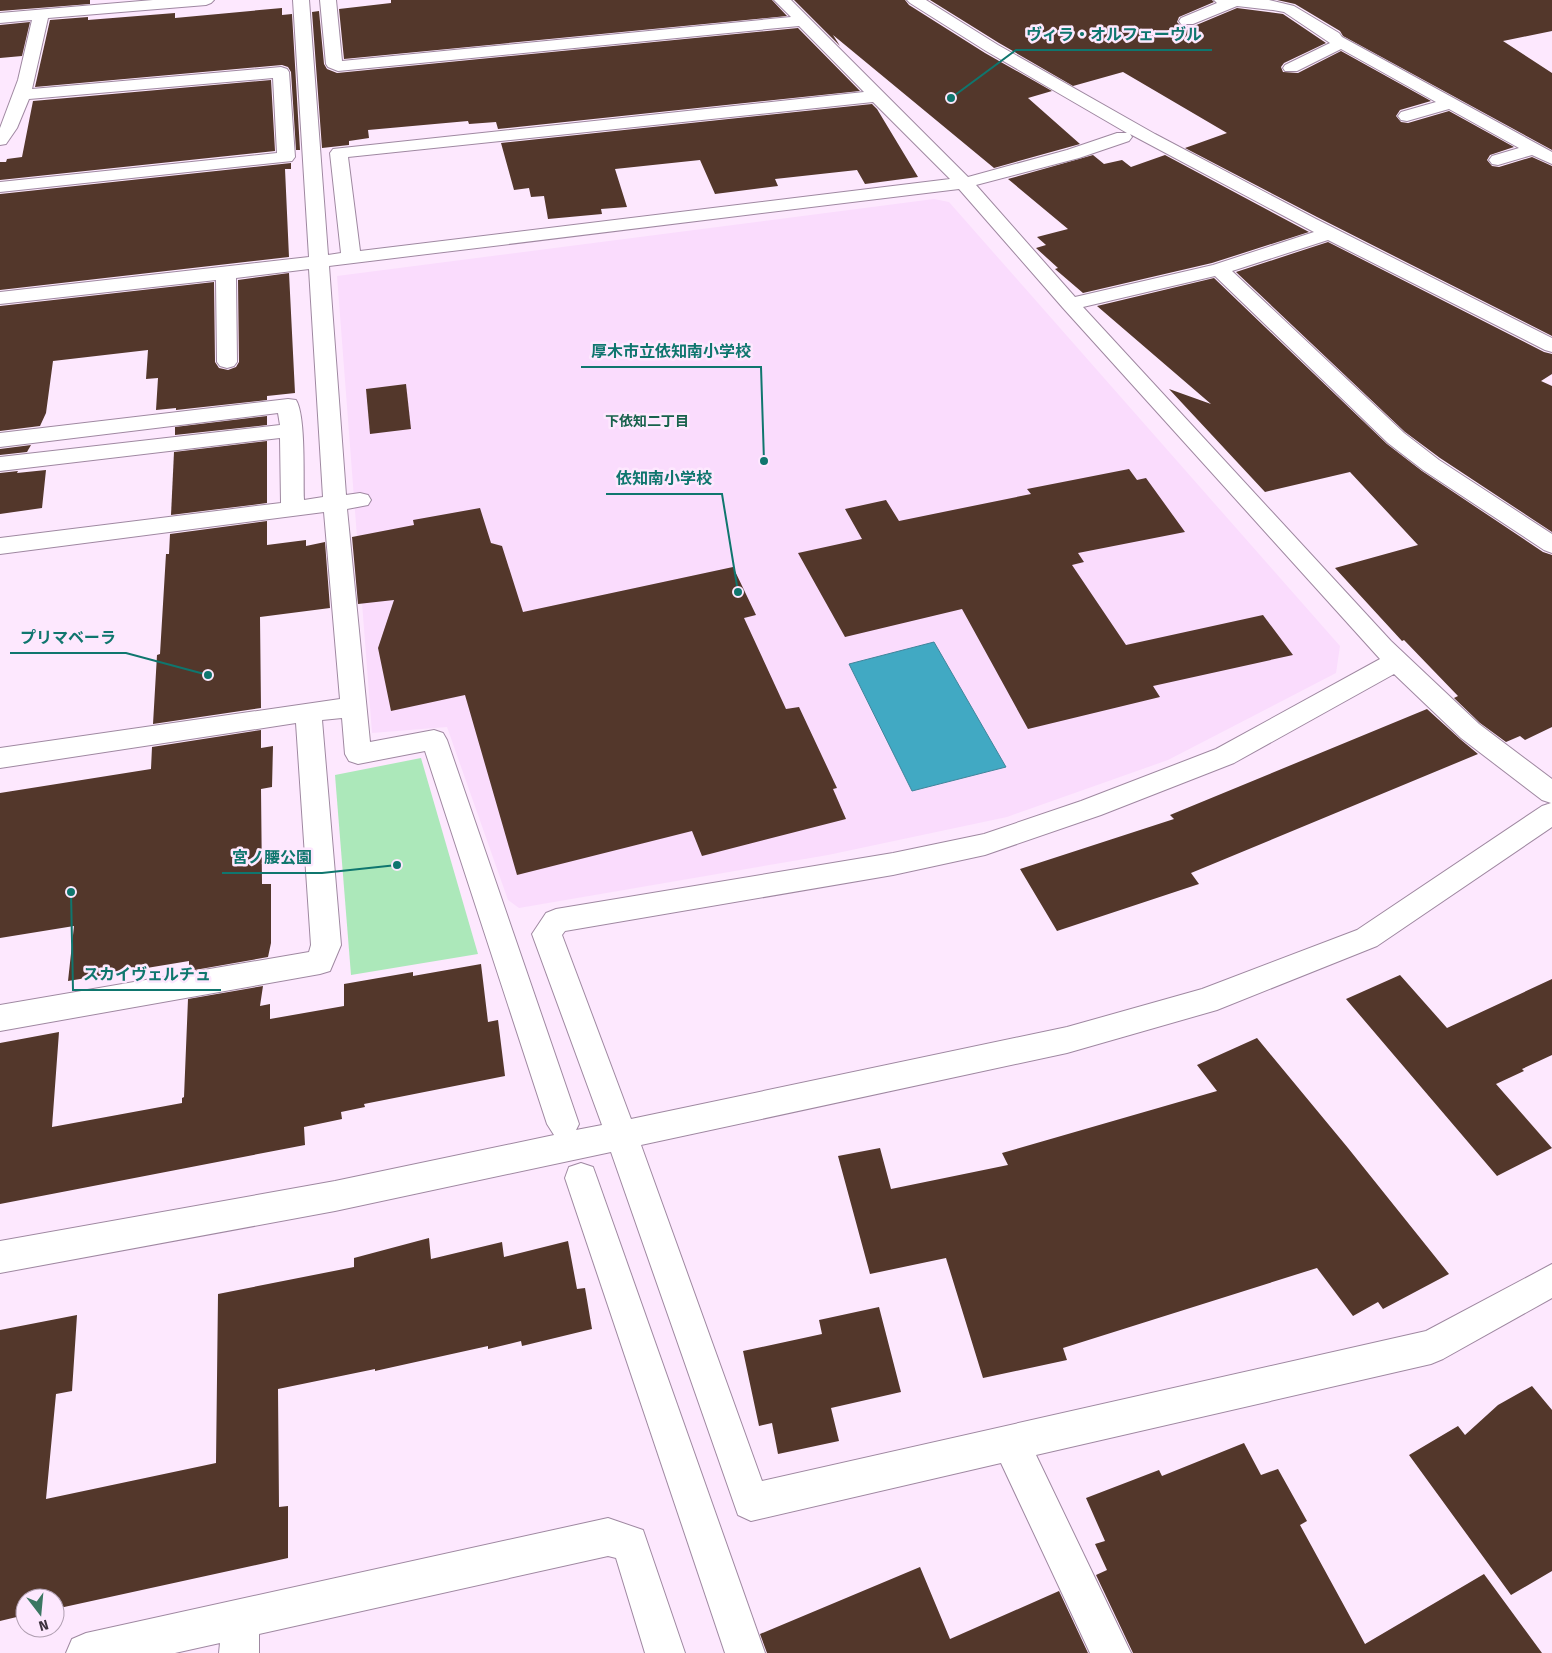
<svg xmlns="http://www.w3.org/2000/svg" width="1552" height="1653" font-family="'Fira Sans','Noto Sans JP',sans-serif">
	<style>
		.built { fill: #fadcfd }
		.green { fill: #ace8ba }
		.water { fill: #41a9c3; stroke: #40859b }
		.building { fill: #53372b }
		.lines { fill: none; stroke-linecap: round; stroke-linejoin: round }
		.minor-casing { stroke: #9f88a1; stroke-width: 2 }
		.minor { fill: #fff; fill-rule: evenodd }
		.labels { text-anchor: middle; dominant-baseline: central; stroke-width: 5; stroke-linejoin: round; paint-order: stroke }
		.far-neighbourhood-label { font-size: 14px; font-weight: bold; fill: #18624c; stroke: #fde8fe }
		.leader { fill: none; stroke: #0f766e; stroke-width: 2 }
		.callout-dot { fill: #0f766e; stroke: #fde8fe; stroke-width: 2 }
		.callout-label { font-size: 16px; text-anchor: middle; font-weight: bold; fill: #0f766e; stroke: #fde8fe; stroke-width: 5; stroke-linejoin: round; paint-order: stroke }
	</style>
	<rect width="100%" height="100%" fill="#fde8fe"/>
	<polygon class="built" points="934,199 949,202 1340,646 1336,673 1168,760 1007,817 828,855 519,908 508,900 447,727 372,733 337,276"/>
	<polygon class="green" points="421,758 478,954 351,975 335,775"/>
	<polygon class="water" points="934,642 1006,767 912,791 849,664"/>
	<g class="building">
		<polygon points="0,0 90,0 90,4 0,11"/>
		<polygon points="391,0 772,0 787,16 344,59 339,9 391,3"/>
		<polygon points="794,0 905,0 909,5 985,53 1052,91 1028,98 1080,144 994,168 833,35 840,46"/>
		<polygon points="930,0 1212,0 1214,2 1179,17 1177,22 1181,26 1194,26 1237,8 1283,14 1326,43 1284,63 1281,67 1283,72 1298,73 1341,51 1431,101 1400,110 1396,116 1401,122 1408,123 1449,111 1514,147 1490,155 1487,160 1492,166 1499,167 1532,157 1552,166 1552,336 1317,217 1185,148 1227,133 1123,72 1073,86 999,43"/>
		<polygon points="1277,0 1552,0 1552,31 1503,41 1552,73 1552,150 1343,36 1340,31 1295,4"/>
		<polygon points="282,8 282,15 292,14 300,150 296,150 291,72 288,67 282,65 35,87 50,20 88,17 88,20 175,13 175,18"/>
		<polygon points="319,11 324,64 327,69 337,73 798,28 860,91 498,129 496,122 469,124 468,121 368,130 369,138 349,141 349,145 322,148 312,12"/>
		<polygon points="30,22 22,56 0,58 0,25"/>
		<polygon points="271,80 275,151 0,180 0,162 6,162 7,159 22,157 33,101"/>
		<polygon points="872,104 877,109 918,177 865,184 857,170 775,179 778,186 715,194 700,160 615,169 627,207 601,209 602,214 548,219 544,196 531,197 529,188 514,190 501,143"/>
		<polygon points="1093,155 1104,164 1122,160 1131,167 1165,155 1309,232 1212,263 1083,293 1055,269 1058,268 1036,248 1046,245 1037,237 1068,229 1008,179"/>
		<polygon points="291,163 291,169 285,169 289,257 0,290 0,194"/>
		<polygon points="1328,242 1544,352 1552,354 1552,374 1541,381 1552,386 1552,532 1440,458 1405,432 1236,272"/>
		<polygon points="289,273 295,393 267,396 267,400 176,410 176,408 156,410 158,378 146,379 148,350 53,361 46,413 40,426 0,431 0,306 214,282 215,362 219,368 228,370 236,367 239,362 238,280"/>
		<polygon points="1214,278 1387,444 1422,471 1543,552 1552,555 1552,727 1525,740 1520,736 1506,742 1480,723 1454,698 1458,696 1404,640 1402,641 1335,568 1418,545 1350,472 1265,492 1169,389 1211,404 1097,306"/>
		<polygon points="406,384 411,429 370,434 366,389"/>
		<polygon points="267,416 267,425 175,435 175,427"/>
		<polygon points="267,441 267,503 171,515 174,452"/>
		<polygon points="31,445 27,452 0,455 0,449"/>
		<polygon points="1129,469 1137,480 1146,478 1185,532 1078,553 1084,562 1072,565 1126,645 1263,615 1293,655 1153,686 1160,697 1028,729 962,609 845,637 798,553 862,539 845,509 886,500 899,521 1031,494 1027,489"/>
		<polygon points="46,470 42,508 0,514 0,473 18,471 17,473"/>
		<polygon points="480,508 491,543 502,546 523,612 733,567 756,615 744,618 786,709 799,707 837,788 833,789 846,819 702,856 692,831 517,875 465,695 391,711 378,648 394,600 358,604 352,537 414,525 413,520"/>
		<polygon points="267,521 267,545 306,540 306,546 325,542 330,608 260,617 261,708 153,724 157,655 160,654 166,554 169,554 170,534"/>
		<polygon points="1427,709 1460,739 1478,754 1191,873 1199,884 1057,931 1020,869 1174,819 1170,815"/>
		<polygon points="261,730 261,748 273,746 272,787 261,789 262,884 271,884 271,943 268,957 189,971 189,961 68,981 74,926 0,938 0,793 151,769 152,747"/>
		<polygon points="481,964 488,1022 498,1020 505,1076 364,1104 365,1107 341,1112 342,1119 304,1127 305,1145 0,1204 0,1043 59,1032 52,1127 182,1103 182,1098 184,1097 188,999 263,986 260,1006 270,1004 270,1019 344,1006 344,984 413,972 413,976"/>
		<polygon points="1400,975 1447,1028 1552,979 1552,1055 1522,1069 1524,1071 1496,1084 1552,1148 1497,1176 1346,999"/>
		<polygon points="1257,1038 1348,1148 1449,1274 1383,1309 1378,1302 1353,1316 1317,1268 1063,1348 1067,1360 983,1378 946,1258 870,1274 838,1156 880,1148 891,1189 1008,1165 1002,1153 1217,1091 1197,1065"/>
		<polygon points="429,1238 431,1259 502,1242 504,1257 568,1241 577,1289 585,1288 592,1329 522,1346 521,1341 488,1349 488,1346 375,1371 375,1369 278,1389 279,1507 288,1506 288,1558 55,1609 55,1598 25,1598 25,1615 0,1621 0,1330 77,1315 72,1391 56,1394 46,1499 216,1463 218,1294 354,1267 354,1258"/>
		<polygon points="879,1307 901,1392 831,1408 839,1441 778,1454 772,1423 759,1426 743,1351 822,1334 819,1320"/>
		<polygon points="1532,1386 1552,1410 1552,1571 1511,1595 1409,1455 1458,1426 1465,1435 1498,1405"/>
		<polygon points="1244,1443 1261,1475 1278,1469 1307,1521 1300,1525 1365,1644 1484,1574 1542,1653 1133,1653 1096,1575 1107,1570 1095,1544 1105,1541 1086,1498 1159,1470 1162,1476"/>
		<polygon points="920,1567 950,1639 1059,1591 1088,1653 767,1653 760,1634"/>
	</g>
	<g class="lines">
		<defs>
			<g id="minor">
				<polygon points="153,0 214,0 211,3 206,5 48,18 32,89 281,67 287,69 289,72 295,157 292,161 0,192 0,182 277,153 273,78 29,99 17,128 6,144 0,145 0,128 18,80 32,20 0,23 0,13"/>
				<path d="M293,0H309L328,255L341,253L330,153L333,149L864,92L799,26L338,71L328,67L326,64L320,0H336L342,61L791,17L774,0H791L968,177L1067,150L1117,133H1127L986,51L910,3L907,0H926L998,45L1155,134L1316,219L1552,338V352L1545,350L1328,240L1232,271L1404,433L1439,460L1552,534V553L1544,550L1423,470L1388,443L1215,276L1083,307L1391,641L1479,724L1552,779V827L1377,946L1217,1010L1067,1053L641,1145L762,1481L1426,1331L1552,1264V1298L1443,1359L1431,1364L1036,1455L1131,1653H1090L1001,1463L751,1521L738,1515L611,1152L335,1211L0,1273V1241L335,1181L554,1135L547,1124L425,751L358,764L349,761L345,754L342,718L322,720L341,945L330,971L320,974L0,1031V1005L309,952L311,945L296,723L0,768V748L340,699L324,512L0,554V538L281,503L280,438L0,471V457L280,425L278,413L0,447V433L288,399L296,400C306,416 303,479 304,500L323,497L309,269L236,278L237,362L234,366L227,368L220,366L217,362L216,280L0,304V292L309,257ZM873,102L950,179L360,251L348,157ZM1130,134L1314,232L1213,265L1075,297L976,185L1079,158L1129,141L1132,137ZM959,189L1063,308L1380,659L1216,749L1081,801L984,834L893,853L556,909L546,913L532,934L602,1125L576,1130L579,1124L447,740L443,733L434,730L370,742L347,509L368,505L371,500L368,495L360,493L346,495L329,266ZM1394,674L1461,738L1542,800L1551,803L1542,806L1357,930L1202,989L1067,1027L631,1119L562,935L565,931L893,875L985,855L1101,815L1234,763Z"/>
				<polygon points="1214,0 1269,0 1294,6 1339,33 1342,37 1552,152 1552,164 1532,155 1498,165 1492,164 1489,160 1492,156 1519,148 1449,109 1407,121 1401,120 1398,116 1401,112 1436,102 1341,49 1297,71 1285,71 1283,68 1285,65 1330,43 1284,12 1273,10 1237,6 1193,24 1181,24 1179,21 1181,18 1217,3"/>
				<polygon points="581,1163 593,1167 597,1178 765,1653 725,1653 565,1178 569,1167"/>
				<polygon points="608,1518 643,1530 685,1653 645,1653 616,1558 608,1556 259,1634 259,1653 219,1653 220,1643 175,1653 66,1653 72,1639 86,1633"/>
			</g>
		</defs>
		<use href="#minor" class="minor-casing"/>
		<use href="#minor" class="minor"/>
	</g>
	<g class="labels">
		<g class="far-neighbourhood-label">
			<text x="647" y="421">下依知二丁目</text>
		</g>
	</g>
	<path class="leader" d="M951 98L1016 50H1212M764 461L761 367H581M738 592L722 494H606M208 675L126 653H10M397 865L322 873H222M71 892L73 990H221"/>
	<g class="callout-dot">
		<circle cx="951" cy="98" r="5"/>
		<circle cx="764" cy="461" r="5"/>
		<circle cx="738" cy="592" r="5"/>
		<circle cx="208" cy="675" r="5"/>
		<circle cx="397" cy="865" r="5"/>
		<circle cx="71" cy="892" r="5"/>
	</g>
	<g class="callout-label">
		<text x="1114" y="40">ヴィラ・オルフェーヴル</text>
		<text x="671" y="357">厚木市立依知南小学校</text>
		<text x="664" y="484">依知南小学校</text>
		<text x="68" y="643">プリマベーラ</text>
		<text x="272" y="863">宮ノ腰公園</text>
		<text x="147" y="980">スカイヴェルチュ</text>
	</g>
	<g transform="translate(40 1613) rotate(164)"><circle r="24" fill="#fde8fe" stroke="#b09fb1"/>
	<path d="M0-4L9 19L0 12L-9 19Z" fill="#3b7762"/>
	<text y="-8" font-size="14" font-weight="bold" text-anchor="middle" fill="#3c323d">N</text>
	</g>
</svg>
